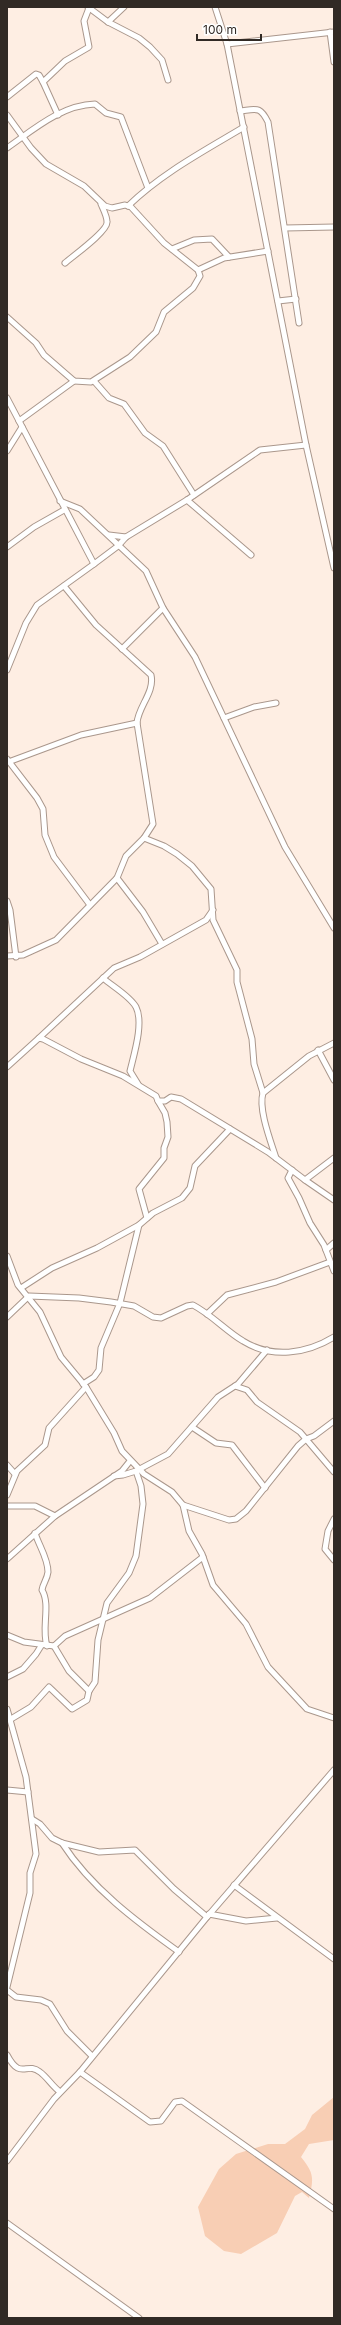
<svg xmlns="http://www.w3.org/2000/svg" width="341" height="2325" font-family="Inter,sans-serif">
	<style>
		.green { fill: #f8ceb4 }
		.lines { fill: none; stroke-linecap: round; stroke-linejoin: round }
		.minor-casing { stroke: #aa978c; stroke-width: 7 }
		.minor { stroke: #fff; stroke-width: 5 }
	</style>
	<rect width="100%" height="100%" fill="#feeee3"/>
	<path class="green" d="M334,2097V2140L309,2144L301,2157C314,2173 314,2178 309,2198L302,2192L295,2196L277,2233L241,2254L224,2251L205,2236L198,2207L219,2169L236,2154L268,2144H285L305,2129L312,2115Z"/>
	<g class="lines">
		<defs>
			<g id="minor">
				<polyline points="88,7 108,22 139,38 150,47 162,60 168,80"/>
				<polyline points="215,7 227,44 306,445 334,568"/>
				<polyline points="108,22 124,7"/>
				<polyline points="330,32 334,62"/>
				<polyline points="227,44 334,32"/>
				<polyline points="7,97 36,74 39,75 43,82"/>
				<path d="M240,111C257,109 260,106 268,122L299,323"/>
				<polyline points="7,115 31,148 46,164 84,186 105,206 112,208 125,205 131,207 164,243 198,270 200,276 193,288 164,312 156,332 130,357 91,382 74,381 44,355 36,343 7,317"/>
				<polyline points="58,115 43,82 65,61 89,47 84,21 89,8"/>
				<path d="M7,148C33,130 61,105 95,104L106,113L121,117L148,188"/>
				<path d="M128,206C162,173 204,151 244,127"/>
				<polyline points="285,228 334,227"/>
				<polyline points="172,249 194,240 212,239 229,257"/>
				<path d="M65,263C73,256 108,231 107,222C107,216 103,209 101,204"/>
				<polyline points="198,270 224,258 268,251"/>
				<polyline points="278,301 296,299"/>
				<polyline points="94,381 109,398 124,404 145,433 163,446 194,495"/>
				<polyline points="7,398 94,564"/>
				<polyline points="19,421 74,381"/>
				<polyline points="7,451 22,427"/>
				<polyline points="187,500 251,555"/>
				<polyline points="60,501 80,509 146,571 163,608 195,657 285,847 334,928"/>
				<polyline points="109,535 126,537"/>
				<polyline points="7,547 34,527 64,510"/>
				<polyline points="122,649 163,608"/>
				<polyline points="7,670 26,623 37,605 94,564 118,546 126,537 187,500 260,450 306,445"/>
				<polyline points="224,718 254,707 276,703"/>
				<polyline points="7,759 37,798 43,809 45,835 54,857 90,905"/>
				<polyline points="11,761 81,735 137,723"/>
				<polyline points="144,838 164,846 177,854 192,866 211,889 213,920 237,970 237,982 252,1039 254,1064 263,1093"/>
				<polyline points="117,878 143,912 162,944"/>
				<polyline points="7,901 10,910 16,957"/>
				<path d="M7,956L23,955L56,940L117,878L126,856L144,838L153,824L137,723C138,707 155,692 151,675L96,625L64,586"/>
				<path d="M103,978C112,986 130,996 136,1007C144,1023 134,1054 130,1071L138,1084"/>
				<polyline points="39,1038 114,968 140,957 206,920 213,910"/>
				<polyline points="318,1050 334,1080"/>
				<polyline points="7,1067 39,1038 43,1039 81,1059 123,1076 156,1096 158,1101 165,1101 171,1097 181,1099 268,1152 305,1180 334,1158"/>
				<path d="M276,1158C271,1142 258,1109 263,1093L309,1056L334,1043"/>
				<polyline points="292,1170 288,1178 299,1198 310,1223 324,1245 334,1271"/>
				<polyline points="305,1180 334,1200"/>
				<polyline points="147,1218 139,1189 164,1158 164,1148 168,1137 167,1122 165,1113 158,1101"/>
				<polyline points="326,1250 334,1243"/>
				<polyline points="7,1256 18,1285 40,1312 61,1357 86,1387 114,1433 122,1451 144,1474 172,1492 183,1505 189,1531 202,1554 213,1585 246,1624 268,1667 307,1709 334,1718"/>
				<polyline points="21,1288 52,1268 97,1248 139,1225 153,1213 182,1198 190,1188 195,1166 230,1129"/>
				<polyline points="207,1314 227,1295 276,1282 330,1262"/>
				<path d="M7,1317L29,1296L79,1298L111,1302L134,1306L153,1317L161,1318L187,1306L193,1305C212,1315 226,1331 243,1341C272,1359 306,1354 334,1337"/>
				<polyline points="83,1384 94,1377 99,1370 101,1348 120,1303 139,1225"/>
				<polyline points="235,1386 247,1390 257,1402 300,1432 334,1472"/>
				<polyline points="192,1427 216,1443 232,1445 265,1488"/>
				<polyline points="7,1465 15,1474"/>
				<polyline points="114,1476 123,1475 136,1471 168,1454 218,1397 238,1384 267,1350"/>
				<polyline points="7,1495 17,1471 45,1445 49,1428 86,1387"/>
				<polyline points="183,1505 229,1520 236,1519 246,1511 298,1446 306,1439 314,1436 334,1421"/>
				<polyline points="7,1506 35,1506 55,1516"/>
				<polyline points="334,1519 328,1531 325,1549 334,1560"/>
				<path d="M35,1533C39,1546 48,1558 48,1572C47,1580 43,1583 42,1590C51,1605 41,1628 47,1646"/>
				<polyline points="7,1559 55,1516 122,1471 130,1461"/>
				<polyline points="7,1635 24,1642 54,1646 65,1636 150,1598 203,1557"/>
				<polyline points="54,1646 69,1671 89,1691"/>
				<polyline points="7,1677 23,1669 36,1654 41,1646"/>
				<polyline points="7,1709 26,1777 36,1854 30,1873 30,1893 7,1987"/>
				<polyline points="11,1719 31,1707 49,1687 72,1709 87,1700 89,1691 95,1682 98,1640 107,1603 129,1573 136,1556 143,1504 141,1486 136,1471"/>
				<polyline points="7,1790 28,1792"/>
				<polyline points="32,1819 40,1824 52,1838 62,1843 99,1852 135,1850 174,1889 207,1917"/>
				<path d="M62,1843C91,1888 137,1922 179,1952"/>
				<polyline points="234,1885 334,1959"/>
				<polyline points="209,1914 246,1921 277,1918"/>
				<polyline points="7,1990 16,1997 41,2000 50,2004 67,2031 92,2056"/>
				<path d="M7,2055C21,2081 26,2061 40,2072C47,2077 52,2086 60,2092"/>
				<polyline points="80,2072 150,2122 161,2121 175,2102 182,2101 334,2209"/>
				<polyline points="7,2161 54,2099 80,2072 207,1917 334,1770"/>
				<polyline points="7,2223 139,2318"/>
			</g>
		</defs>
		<use href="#minor" class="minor-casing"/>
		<use href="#minor" class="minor"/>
	</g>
	<rect width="341" height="2325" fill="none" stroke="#312a25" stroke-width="16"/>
	<path d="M197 34v6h64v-6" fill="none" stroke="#312a25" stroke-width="2"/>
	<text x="203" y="34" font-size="12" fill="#312a25" stroke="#ffffff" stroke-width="3" paint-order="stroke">100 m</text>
</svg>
